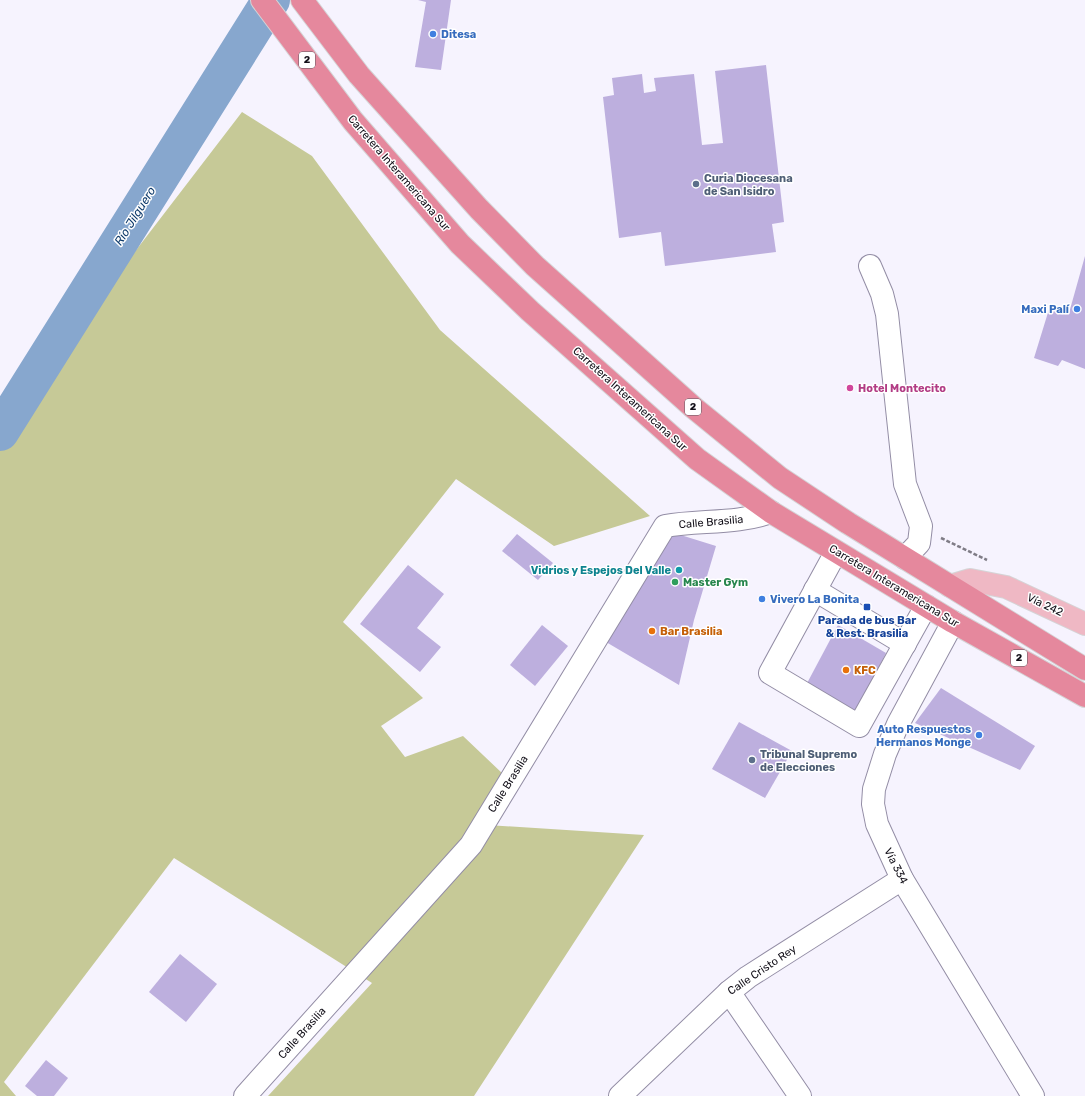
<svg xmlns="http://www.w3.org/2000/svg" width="1085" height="1096" font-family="Rubik,sans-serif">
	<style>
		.forest { fill: #c6c997 }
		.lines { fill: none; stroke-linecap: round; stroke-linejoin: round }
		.river { stroke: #87a7ce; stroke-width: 38 }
		.building { fill: #bdafde }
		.minor-casing { stroke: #938da5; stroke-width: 24 }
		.major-casing { stroke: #d5d4d6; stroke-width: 24 }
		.highway-casing { stroke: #d5d4d6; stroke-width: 24 }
		.path { stroke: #7f7c86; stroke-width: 2.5; stroke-dasharray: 4 2; stroke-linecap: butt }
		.minor { stroke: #fff; stroke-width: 22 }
		.major { stroke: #efb8c4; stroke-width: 22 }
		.highway { stroke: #e5889d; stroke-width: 22 }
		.shop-dot { fill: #3f7fe0; stroke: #fff; stroke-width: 1.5 }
		.service-dot { fill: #5c6f8a; stroke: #fff; stroke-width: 1.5 }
		.hotel-dot { fill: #d1479c; stroke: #fff; stroke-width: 1.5 }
		.culture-dot { fill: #0f9aa8; stroke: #fff; stroke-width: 1.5 }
		.leisure-dot { fill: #2e9e5b; stroke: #fff; stroke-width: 1.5 }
		.transit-dot { fill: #1a4fb4; stroke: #fff; stroke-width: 1.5 }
		.food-dot { fill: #e8710a; stroke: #fff; stroke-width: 1.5 }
		.labels { text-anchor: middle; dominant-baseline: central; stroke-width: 3; stroke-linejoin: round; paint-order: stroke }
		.shield { fill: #fff; stroke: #5a585e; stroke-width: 1 }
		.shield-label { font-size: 10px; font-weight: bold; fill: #131019 }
		.shop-label { font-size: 11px; font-weight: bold; fill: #366cbe; stroke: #fff; text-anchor: start }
		.street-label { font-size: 11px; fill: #131019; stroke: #fff }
		.service-label { font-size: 11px; font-weight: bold; fill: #4e5e75; stroke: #fff; text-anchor: start }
		.hotel-label { font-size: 11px; font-weight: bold; fill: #b23c85; stroke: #fff; text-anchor: start }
		.culture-label { font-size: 11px; font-weight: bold; fill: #0d838f; stroke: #fff; text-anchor: end }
		.leisure-label { font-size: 11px; font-weight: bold; fill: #27864d; stroke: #fff; text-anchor: start }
		.transit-label { font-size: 11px; font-weight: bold; fill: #164399; stroke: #fff }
		.food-label { font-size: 11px; font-weight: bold; fill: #c56008; stroke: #fff; text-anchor: start }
		.water-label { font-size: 12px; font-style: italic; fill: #0e3b6c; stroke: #fff }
	</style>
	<rect width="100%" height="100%" fill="#f6f3fe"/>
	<polygon class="forest" points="242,112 312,156 440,330 650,516 554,546 456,479 343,622 423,698 381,726 405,757 463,736 503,774 472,824 644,835 474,1096 268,1096 372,983 174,858 4,1082 16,1096 0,1096 0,432 15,408"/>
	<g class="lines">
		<polyline class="river" points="0,432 271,0"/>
	</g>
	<g class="building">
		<polygon points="418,0 451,0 441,70 415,67 426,2"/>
		<polygon points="766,65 784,222 772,224 776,252 665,266 661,232 619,238 603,97 614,95 612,78 642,74 644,93 656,91 654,78 694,74 702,145 723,143 715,71"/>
		<polygon points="1085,256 1085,369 1062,360 1058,366 1034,358 1050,306 1069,313"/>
		<polygon points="671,532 716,546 694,620 679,685 606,642"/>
		<polygon points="517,534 553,563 538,580 502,551"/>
		<polygon points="408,565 444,594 417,628 441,647 420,672 360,624"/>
		<polygon points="542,625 568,646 535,686 510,665"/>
		<polygon points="838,625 886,653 854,717 805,687"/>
		<polygon points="941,688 1035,746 1020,770 915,723"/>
		<polygon points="739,722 792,751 765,798 712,769"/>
		<polygon points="180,954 217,984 186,1022 149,992"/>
		<polygon points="46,1060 68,1078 54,1096 37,1096 25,1086"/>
	</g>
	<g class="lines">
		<defs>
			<g id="minor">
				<polyline points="870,266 882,294 887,314 905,484 921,526 919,543 905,558"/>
				<polyline points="836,552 770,673 859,726 926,606"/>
				<polyline points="815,590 905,644"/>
				<polyline points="953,622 898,724 885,754 874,789 873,804 877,824 902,879 1033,1096"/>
				<polyline points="729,992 800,1096"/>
				<path d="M245,1096L471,845L665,526C700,520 737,524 771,512"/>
				<polyline points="620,1096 729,992 748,977 902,879"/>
			</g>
			<polyline id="major" points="950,586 970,580 1006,587 1085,624"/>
			<g id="highway">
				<polyline points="262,0 353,121 460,244 530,311 697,459 771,512 953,622 1085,696"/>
				<polyline points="302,0 359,75 479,209 535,266 694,408 780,478 848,523 1085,669"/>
			</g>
		</defs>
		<use href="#minor" class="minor-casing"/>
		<use href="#major" class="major-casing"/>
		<use href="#highway" class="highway-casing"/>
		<polyline class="path" points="941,538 987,560"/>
		<use href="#minor" class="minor"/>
		<use href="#major" class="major"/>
		<use href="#highway" class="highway"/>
	</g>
	<g class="shop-dot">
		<circle cx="433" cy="34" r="4"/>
		<circle cx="1077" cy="309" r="4"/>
		<circle cx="762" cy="599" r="4"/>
		<circle cx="979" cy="735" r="4"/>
	</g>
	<g class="service-dot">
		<circle cx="696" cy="184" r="4"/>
		<circle cx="752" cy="760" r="4"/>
	</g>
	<circle class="hotel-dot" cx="850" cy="388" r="4"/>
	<circle class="culture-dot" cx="679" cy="570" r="4"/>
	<circle class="leisure-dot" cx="675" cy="582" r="4"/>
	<rect class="transit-dot" x="863" y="603" width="8" height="8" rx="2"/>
	<g class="food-dot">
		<circle cx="652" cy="631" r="4"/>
		<circle cx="846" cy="670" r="4"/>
	</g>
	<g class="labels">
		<g class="shield">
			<rect x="299" y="52" width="16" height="16" rx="3"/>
			<rect x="685" y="399" width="16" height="16" rx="3"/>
			<rect x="1011" y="650" width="16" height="16" rx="3"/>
		</g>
		<g class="shield-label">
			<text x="307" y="60">2</text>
			<text x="693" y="407">2</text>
			<text x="1019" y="658">2</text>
		</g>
		<g class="shop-label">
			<text x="441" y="34">Ditesa</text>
			<text x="1069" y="309" text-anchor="end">Maxi Palí</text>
			<text x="770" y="599">Vivero La Bonita</text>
			<text x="971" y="729" text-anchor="end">Auto Respuestos<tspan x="971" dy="13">Hermanos Monge</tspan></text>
		</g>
		<g class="street-label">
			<text transform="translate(399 173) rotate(49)">Carretera Interamericana Sur</text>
			<text transform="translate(630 399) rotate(42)">Carretera Interamericana Sur</text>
			<text transform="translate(711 522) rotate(-5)">Calle Brasilia</text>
			<text transform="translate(894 586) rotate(31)">Carretera Interamericana Sur</text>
			<text transform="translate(1045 605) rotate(25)">Vía 242</text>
			<text transform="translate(508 784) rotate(-58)">Calle Brasilia</text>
			<text transform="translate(896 866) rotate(63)">Vía 334</text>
			<text transform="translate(762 970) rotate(-34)">Calle Cristo Rey</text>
			<text transform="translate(302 1033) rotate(-48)">Calle Brasilia</text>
		</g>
		<g class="service-label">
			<text x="704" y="178">Curia Diocesana<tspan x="704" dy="13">de San Isidro</tspan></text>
			<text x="760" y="754">Tribunal Supremo<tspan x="760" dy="13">de Elecciones</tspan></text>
		</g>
		<g class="hotel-label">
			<text x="858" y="388">Hotel Montecito</text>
		</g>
		<g class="culture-label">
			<text x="671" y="570">Vidrios y Espejos Del Valle</text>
		</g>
		<g class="leisure-label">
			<text x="683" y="582">Master Gym</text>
		</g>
		<g class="transit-label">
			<text x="867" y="620">Parada de bus Bar<tspan x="867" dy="13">&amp; Rest. Brasilia</tspan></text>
		</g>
		<g class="food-label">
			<text x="660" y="631">Bar Brasilia</text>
			<text x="854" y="670">KFC</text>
		</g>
		<g class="water-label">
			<text transform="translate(135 216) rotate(-58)">Río Jilguero</text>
		</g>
	</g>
</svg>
